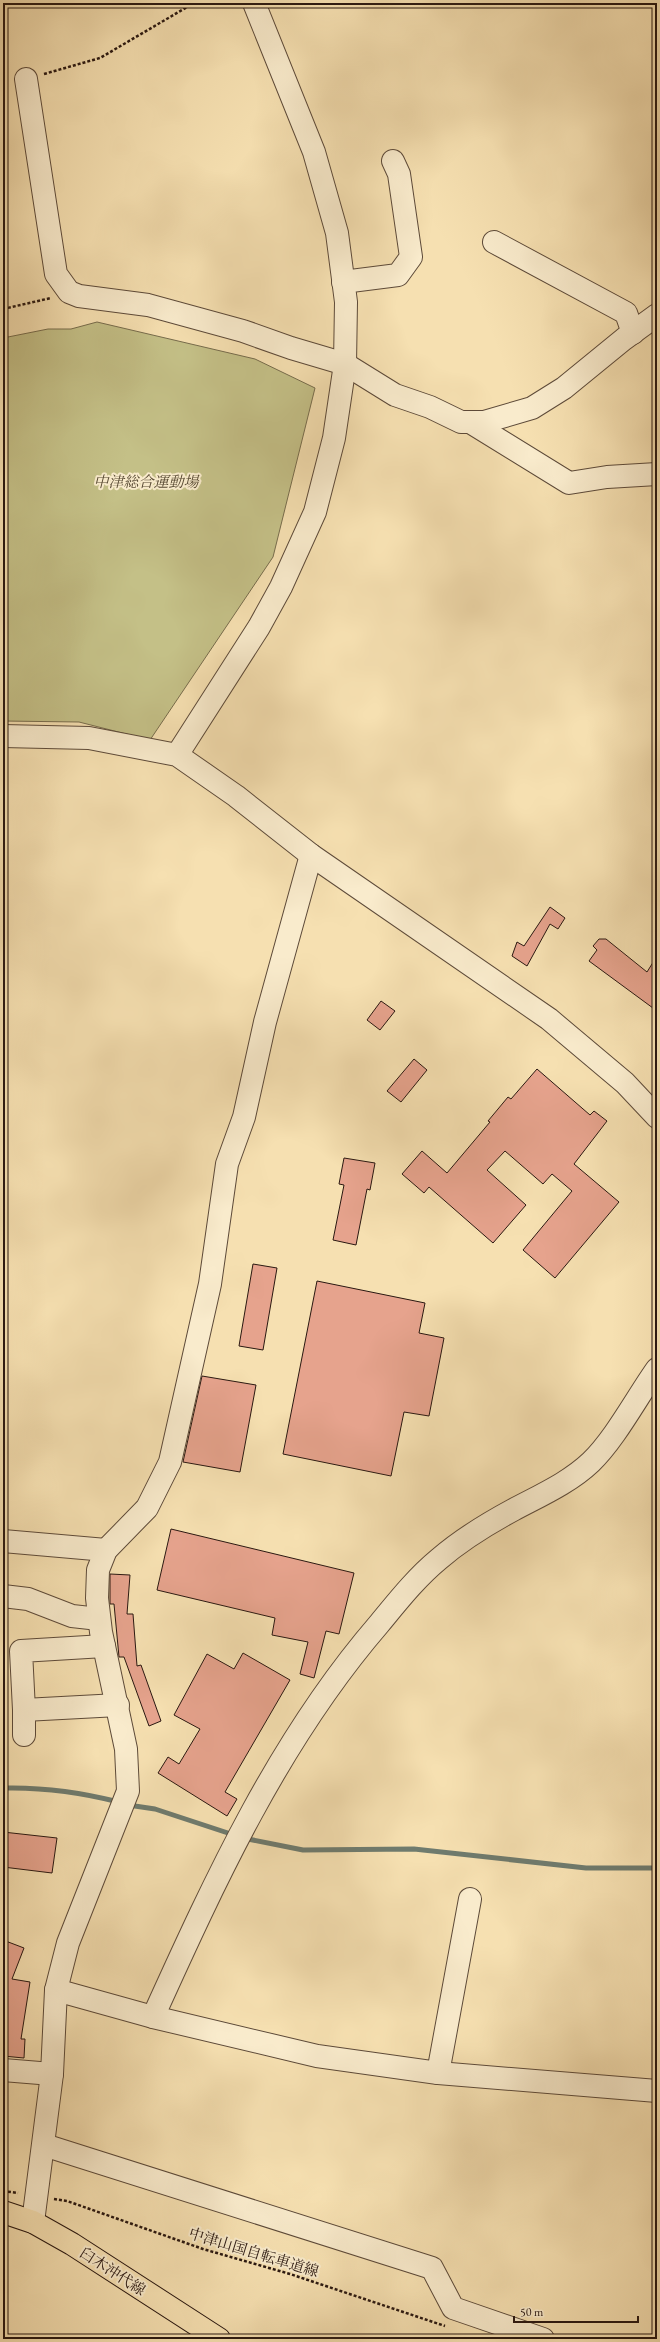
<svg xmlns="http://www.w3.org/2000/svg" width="660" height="2342" font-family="'EB Garamond','Noto Serif JP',serif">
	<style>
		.green { fill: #c4c087; stroke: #776c4c }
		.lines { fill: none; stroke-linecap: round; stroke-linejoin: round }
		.stream { stroke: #6f7b6e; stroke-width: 5 }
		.building { fill: #e6a38d; stroke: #2a1811 }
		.minor-casing { stroke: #5d4a39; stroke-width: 24 }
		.major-casing { stroke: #2a1811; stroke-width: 24 }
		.path { stroke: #2a1811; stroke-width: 2.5; stroke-dasharray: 3 2; stroke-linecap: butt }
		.minor { stroke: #f9ebcc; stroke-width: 22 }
		.major { stroke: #f6e0b1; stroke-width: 22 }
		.labels { text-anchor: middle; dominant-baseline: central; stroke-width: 4; stroke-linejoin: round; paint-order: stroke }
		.park-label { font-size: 15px; font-style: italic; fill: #584a34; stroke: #f9ebcc }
		.street-label { font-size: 15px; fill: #2a1811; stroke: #f9ebcc }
	</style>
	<rect width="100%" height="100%" fill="#f6e0b1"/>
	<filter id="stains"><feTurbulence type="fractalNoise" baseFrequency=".005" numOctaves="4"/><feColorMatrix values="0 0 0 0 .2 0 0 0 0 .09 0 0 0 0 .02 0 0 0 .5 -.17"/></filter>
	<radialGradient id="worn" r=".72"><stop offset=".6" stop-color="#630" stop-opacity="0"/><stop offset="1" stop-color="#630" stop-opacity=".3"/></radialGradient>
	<polygon class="green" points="97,322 255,359 315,388 273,557 150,740 79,722 3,721 3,338 48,329 71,329"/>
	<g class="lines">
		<g class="stream">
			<path d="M3,1788C42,1787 80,1792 119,1802"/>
			<polyline points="128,1805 155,1809 234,1835"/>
			<polyline points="243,1838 303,1850 414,1849 586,1868 657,1868"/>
		</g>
	</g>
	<g class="building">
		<polygon points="550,907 565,918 558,929 550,924 527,966 512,956 517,942 524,946"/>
		<polygon points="599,939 606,939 647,972 657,956 657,1011 589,961 597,950 593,946"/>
		<polygon points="381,1001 395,1011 380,1030 367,1020"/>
		<polygon points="414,1059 427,1070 401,1102 387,1091"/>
		<polygon points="537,1069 590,1115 594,1111 607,1121 574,1164 619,1202 555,1278 523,1250 572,1191 552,1174 543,1184 505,1151 487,1170 526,1205 493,1243 429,1187 424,1193 402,1174 422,1151 447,1173 490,1122 488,1121 508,1097 511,1099"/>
		<polygon points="344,1158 375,1163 370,1190 367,1189 356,1245 333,1240 344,1185 339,1184"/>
		<polygon points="253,1264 277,1268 263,1350 239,1346"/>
		<polygon points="317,1281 425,1303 419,1333 444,1338 429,1416 404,1412 391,1476 283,1454"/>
		<polygon points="202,1376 256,1385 240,1472 183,1462"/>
		<polygon points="171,1529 354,1573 339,1634 326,1631 314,1678 300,1674 308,1642 272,1635 275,1618 157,1590"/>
		<polygon points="110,1574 130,1575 127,1614 133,1614 137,1666 141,1665 161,1721 149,1726 124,1657 119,1657 114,1604 110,1604"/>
		<polygon points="243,1653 290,1680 225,1792 237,1799 227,1816 158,1773 168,1757 179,1764 200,1729 174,1715 207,1654 234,1669"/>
		<polygon points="3,1832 57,1838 52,1873 3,1867"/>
		<polygon points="3,1940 24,1948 12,1979 30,1982 21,2039 25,2039 24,2058 3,2056"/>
	</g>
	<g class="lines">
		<defs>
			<g id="minor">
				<polyline points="26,79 56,274 69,292 79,296 148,305 243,331 291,348 345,364 395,395 430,407 461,422 484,422 532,408 564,388 624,339 657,315"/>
				<polyline points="494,242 626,313 633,333"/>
				<polyline points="343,282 398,275 411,257 399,174 393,161"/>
				<polyline points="470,422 569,483 607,477 657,474"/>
				<polyline points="3,736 89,738 177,755 236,796 311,855 549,1019 625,1083 657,1117"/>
				<polyline points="177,755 259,627 281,587 315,512 334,438 345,364 346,302 337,233 314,152 254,3"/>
				<polyline points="3,1541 106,1550"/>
				<polyline points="3,1596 28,1599 72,1616 99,1619"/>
				<polyline points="24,1710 21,1651 104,1646"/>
				<polyline points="24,1735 24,1710 118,1705"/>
				<polyline points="56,1990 153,2017 317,2056 438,2073 657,2091"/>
				<path d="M153,2017C216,1878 279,1740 379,1624C398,1601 416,1578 439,1559C461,1540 487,1524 513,1510C539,1496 569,1483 591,1462C615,1439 637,1397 657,1369"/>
				<polyline points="3,2070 52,2074"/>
				<polyline points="438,2073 470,1899"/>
				<polyline points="44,2145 432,2268 453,2308 543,2339"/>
				<polyline points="33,2222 52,2074 56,1990 68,1943 128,1791 126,1749 101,1632 97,1598 98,1570 106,1550 147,1508 170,1462 210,1284 227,1164 244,1117 265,1022 311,855"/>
			</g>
			<polyline id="major" points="3,2212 33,2222 72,2244 219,2339"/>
		</defs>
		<use href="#minor" class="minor-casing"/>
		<use href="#major" class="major-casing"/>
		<g class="path">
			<polyline points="44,74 100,58 194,3"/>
			<polyline points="3,309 51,298"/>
			<polyline points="3,2191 18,2193"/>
			<polyline points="54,2199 67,2201 203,2249 290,2274 445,2326"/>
		</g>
		<use href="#minor" class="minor"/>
		<use href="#major" class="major"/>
	</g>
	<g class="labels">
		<g class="park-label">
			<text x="146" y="481">中津総合運動場</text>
		</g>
		<g class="street-label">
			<text transform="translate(254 2252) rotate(17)">中津山国自転車道線</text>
			<text transform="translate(113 2271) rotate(33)">臼木沖代線</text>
		</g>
	</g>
	<rect width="660" height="2342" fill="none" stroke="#f6e0b1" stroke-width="16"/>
	<rect x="4" y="4" width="652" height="2334" fill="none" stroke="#2a1811" stroke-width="2"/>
	<rect x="8" y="8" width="644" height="2326" fill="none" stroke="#2a1811"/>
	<path d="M514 2316v6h124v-6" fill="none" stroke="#2a1811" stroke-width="2"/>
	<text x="520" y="2316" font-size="12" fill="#2a1811" stroke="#f9ebcc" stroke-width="3" paint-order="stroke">50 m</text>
	<rect width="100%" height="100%" filter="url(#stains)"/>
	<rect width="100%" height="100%" fill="url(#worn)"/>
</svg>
